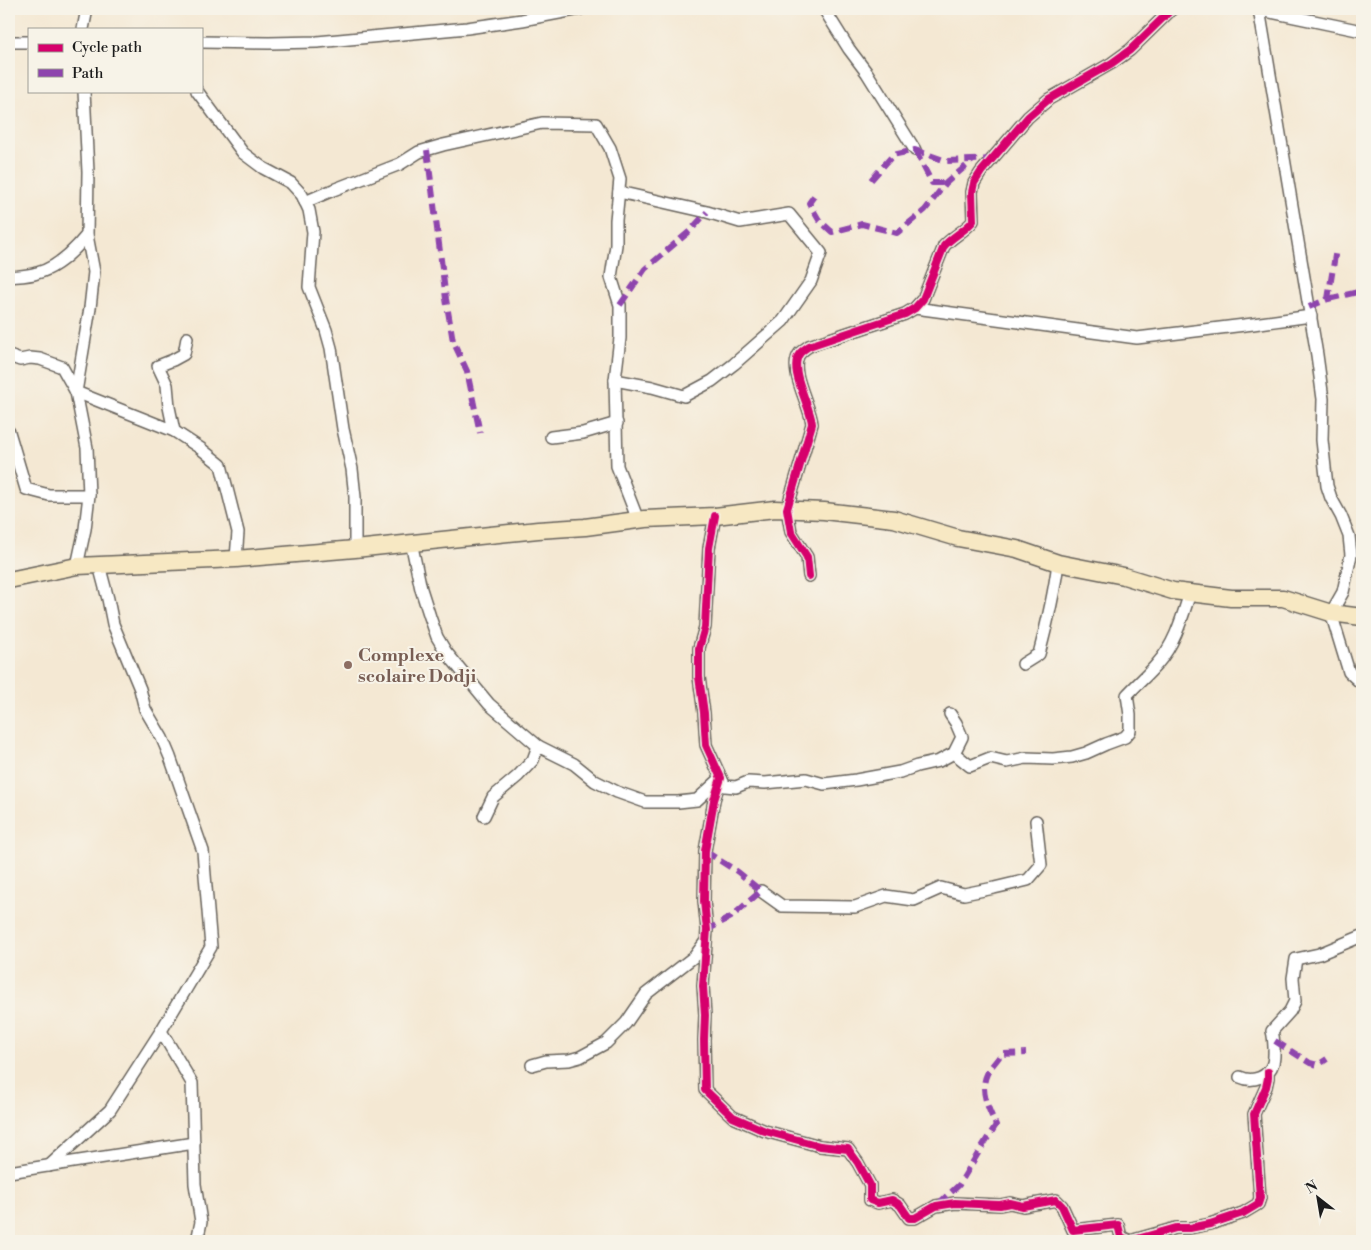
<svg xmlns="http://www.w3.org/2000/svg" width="1371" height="1250" font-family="'Libre Bodoni',serif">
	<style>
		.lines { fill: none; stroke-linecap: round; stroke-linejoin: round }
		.minor-casing { stroke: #68635c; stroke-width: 14 }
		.secondary-casing { stroke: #68635c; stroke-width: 19 }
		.minor { stroke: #fff; stroke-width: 11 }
		.secondary { stroke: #f7e8c3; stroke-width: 16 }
		.quiet { stroke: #8e44ad; stroke-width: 6; stroke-dasharray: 12 6; stroke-linecap: butt }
		.cycleway-casing { stroke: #f7f3e8; stroke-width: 11 }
		.cycleway { stroke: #d6006c; stroke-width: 8 }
		.education-dot { fill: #8d6e63; stroke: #f7f3e8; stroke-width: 2 }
		.labels { text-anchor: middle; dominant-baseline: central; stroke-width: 4; stroke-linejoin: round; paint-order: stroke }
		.education-label { font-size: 18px; font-weight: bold; fill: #785e54; stroke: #f7f3e8; text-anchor: start }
	</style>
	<rect width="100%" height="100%" fill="#f7f3e8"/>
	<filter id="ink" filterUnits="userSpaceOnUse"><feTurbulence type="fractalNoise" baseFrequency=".02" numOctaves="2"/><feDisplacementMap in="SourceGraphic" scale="10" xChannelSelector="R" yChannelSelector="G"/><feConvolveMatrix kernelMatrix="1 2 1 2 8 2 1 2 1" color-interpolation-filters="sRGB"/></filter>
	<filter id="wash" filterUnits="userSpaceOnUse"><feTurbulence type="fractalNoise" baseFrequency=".0096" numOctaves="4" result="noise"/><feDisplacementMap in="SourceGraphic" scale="20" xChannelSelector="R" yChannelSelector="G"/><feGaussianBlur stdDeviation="1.12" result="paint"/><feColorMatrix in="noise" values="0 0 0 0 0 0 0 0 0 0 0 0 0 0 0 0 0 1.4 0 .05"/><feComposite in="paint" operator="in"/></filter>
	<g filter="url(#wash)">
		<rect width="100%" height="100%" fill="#f4e8d3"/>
	</g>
	<g filter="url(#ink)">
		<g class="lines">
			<defs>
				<g id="minor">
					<polyline points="824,9 849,49 867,73 915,150"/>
					<polyline points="1256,9 1362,31"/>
					<polyline points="1259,9 1317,355 1323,399 1322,440 1327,486 1331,498 1341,516 1349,536 1351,555 1343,592 1331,613 1349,672 1362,684"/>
					<polyline points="83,29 87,9"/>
					<polyline points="9,42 29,42"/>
					<polyline points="201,42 269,43 317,42 467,28 522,20 580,9"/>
					<polyline points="197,91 243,153 263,168 291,183 302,195 309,210 313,232 309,287 326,330 331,348 343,429 352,469 355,497 355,549"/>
					<polyline points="305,202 333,190 400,164 419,152 443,145 542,123 596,124 610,148 620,179 616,220 616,245 611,277 620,305 620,338 615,380 617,466 638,520"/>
					<path d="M9,277C18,276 28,276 37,273C57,268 74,251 87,235"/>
					<polyline points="915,308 1137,338 1253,324 1311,316"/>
					<polyline points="9,356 20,360 30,358 40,359 62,367 76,392 87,448 89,495 85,529 77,566"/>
					<polyline points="615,380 652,387 684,396 712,381 734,364 783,321 811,281 821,253 789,214 740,222 707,212 619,192"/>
					<polyline points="76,392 90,308 94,272 87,235 88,172 84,91"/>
					<polyline points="76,392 174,431 200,448 221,465 238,532 236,559"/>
					<polyline points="174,431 169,407 167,385 158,366 173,360 184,354 187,338"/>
					<polyline points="9,432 26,489 49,495 89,495"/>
					<polyline points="551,437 583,433 617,423"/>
					<polyline points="715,516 709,548 705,627 699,648 699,677 704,713 706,745 721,778 714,800 705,851 704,901 707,930 703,986 705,1015 704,1040 705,1090 733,1117 765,1131 820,1146 848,1149 858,1163 870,1185 870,1200 878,1203 892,1200 900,1205 909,1218 915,1218 936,1206 955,1203 1000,1205 1010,1203 1023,1206 1056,1200 1062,1206 1073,1230 1118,1225 1121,1237 1130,1241 1176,1228 1190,1228 1210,1224 1243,1213 1258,1204 1260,1198 1254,1114 1266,1087 1268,1078 1268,1072"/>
					<polyline points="411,542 421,589 430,617 437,637 446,652 489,704 538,746 533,760 518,776 493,797 484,816"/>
					<polyline points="99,565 108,599 113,624 140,689 145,709 162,738 170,757 203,851 211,947 161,1031 192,1083 195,1184 201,1222 197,1241"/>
					<path d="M809,576L807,557L791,532L787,509L812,424C811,406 787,369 800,353C802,351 806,348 809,346L905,314L915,308L923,299L944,246C953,236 965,231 973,221L972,192L974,183L981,172L1028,117L1049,99L1112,63L1130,50L1172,9"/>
					<path d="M1023,664L1039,654C1047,624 1054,594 1058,563"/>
					<polyline points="538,746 574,764 595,781 617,792 645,802 678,802 697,800 721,778 725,786 736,787 748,782 765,783 806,779 824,784 856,780 900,772 917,766 939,761 954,753 962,737 956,723 950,714"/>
					<path d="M954,753L970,766L990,758L1007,762L1026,758L1053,759L1072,757L1086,753L1106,744L1125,737L1130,731V715L1127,695C1137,684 1148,675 1157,664C1175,644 1182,618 1190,593"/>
					<polyline points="761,891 782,906 855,907 886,896 914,900 941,888 964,894 994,888 1028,880 1041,865 1036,821"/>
					<polyline points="532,1065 546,1061 569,1060 580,1057 606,1043 626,1023 646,994 695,956 706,941"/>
					<path d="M1240,1077C1253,1083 1269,1077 1273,1063C1275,1056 1274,1038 1272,1031L1290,1011L1295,1001L1293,978L1296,959L1319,954L1362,936"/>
					<polyline points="49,1166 110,1110 161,1031"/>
					<polyline points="9,1172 194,1143"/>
				</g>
				<polyline id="secondary" points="9,580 77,566 236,559 355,549 538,530 585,527 645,519 715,516 775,509 824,511 894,519 958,538 1017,549 1058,563 1124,576 1173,591 1231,598 1283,598 1331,613 1362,617"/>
			</defs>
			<use href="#minor" class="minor-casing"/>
			<use href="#secondary" class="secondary-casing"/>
			<use href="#minor" class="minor"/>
			<use href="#secondary" class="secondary"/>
			<g class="quiet">
				<polyline points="427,150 446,299 453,341 467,371 480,433"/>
				<polyline points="915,150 932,183 946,183"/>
				<polyline points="871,180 893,155 915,150 946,161 992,159"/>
				<polyline points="814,196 809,203 819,220 832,232 862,224 897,233 925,210 946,183 973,160"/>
				<polyline points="1328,299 1362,291"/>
				<polyline points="620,305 645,269 690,231 707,212"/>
				<polyline points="1309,307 1328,299 1336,249"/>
				<polyline points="705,851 738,872 761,891 731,917 707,930"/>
				<polyline points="1275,1041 1310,1063 1318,1065 1327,1059"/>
				<path d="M938,1204L959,1185L980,1150L996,1125C989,1110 979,1091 987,1074C990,1067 997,1061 1001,1054L1026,1053"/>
			</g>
			<defs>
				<g id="cycleway">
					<polyline points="715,516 709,548 705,627 699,648 699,677 704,713 706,745 721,778 714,800 705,851 704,901 707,930 703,986 705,1015 704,1040 705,1090 733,1117 765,1131 820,1146 848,1149 858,1163 870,1185 870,1200 878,1203 892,1200 900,1205 909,1218 915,1218 936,1206 955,1203 1000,1205 1010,1203 1023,1206 1056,1200 1062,1206 1073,1230 1118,1225 1121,1237 1130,1241 1176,1228 1190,1228 1210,1224 1243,1213 1258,1204 1260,1198 1254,1114 1266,1087 1268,1078 1268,1072"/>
					<path d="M809,576L807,557L791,532L787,509L812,424C811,406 787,369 800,353C802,351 806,348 809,346L905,314L915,308L923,299L944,246C953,236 965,231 973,221L972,192L974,183L981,172L1028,117L1049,99L1112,63L1130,50L1172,9"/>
				</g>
			</defs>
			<use href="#cycleway" class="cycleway-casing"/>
			<use href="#cycleway" class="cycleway"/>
		</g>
	</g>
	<circle class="education-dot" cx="348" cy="665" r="5"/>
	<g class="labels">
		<g class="education-label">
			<text x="358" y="655">Complexe<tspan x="358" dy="21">scolaire Dodji</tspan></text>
		</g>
	</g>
	<rect width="1371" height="1250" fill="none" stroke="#f7f3e8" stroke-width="30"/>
	<rect x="28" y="28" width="175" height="65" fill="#f7f3e8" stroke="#9f9d96"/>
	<rect x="38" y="44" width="25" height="8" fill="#d6006c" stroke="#9f9d96"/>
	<text x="72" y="52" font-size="15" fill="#1c1c1c">Cycle path</text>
	<rect x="38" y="69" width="25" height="8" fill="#8e44ad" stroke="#9f9d96"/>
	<text x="72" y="78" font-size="15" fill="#1c1c1c">Path</text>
	<g transform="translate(1318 1198) rotate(329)" stroke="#f7f3e8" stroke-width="4" paint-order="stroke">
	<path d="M0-4L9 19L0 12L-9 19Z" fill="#1c1c1c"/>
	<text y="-8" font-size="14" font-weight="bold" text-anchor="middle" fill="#1c1c1c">N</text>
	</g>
</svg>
